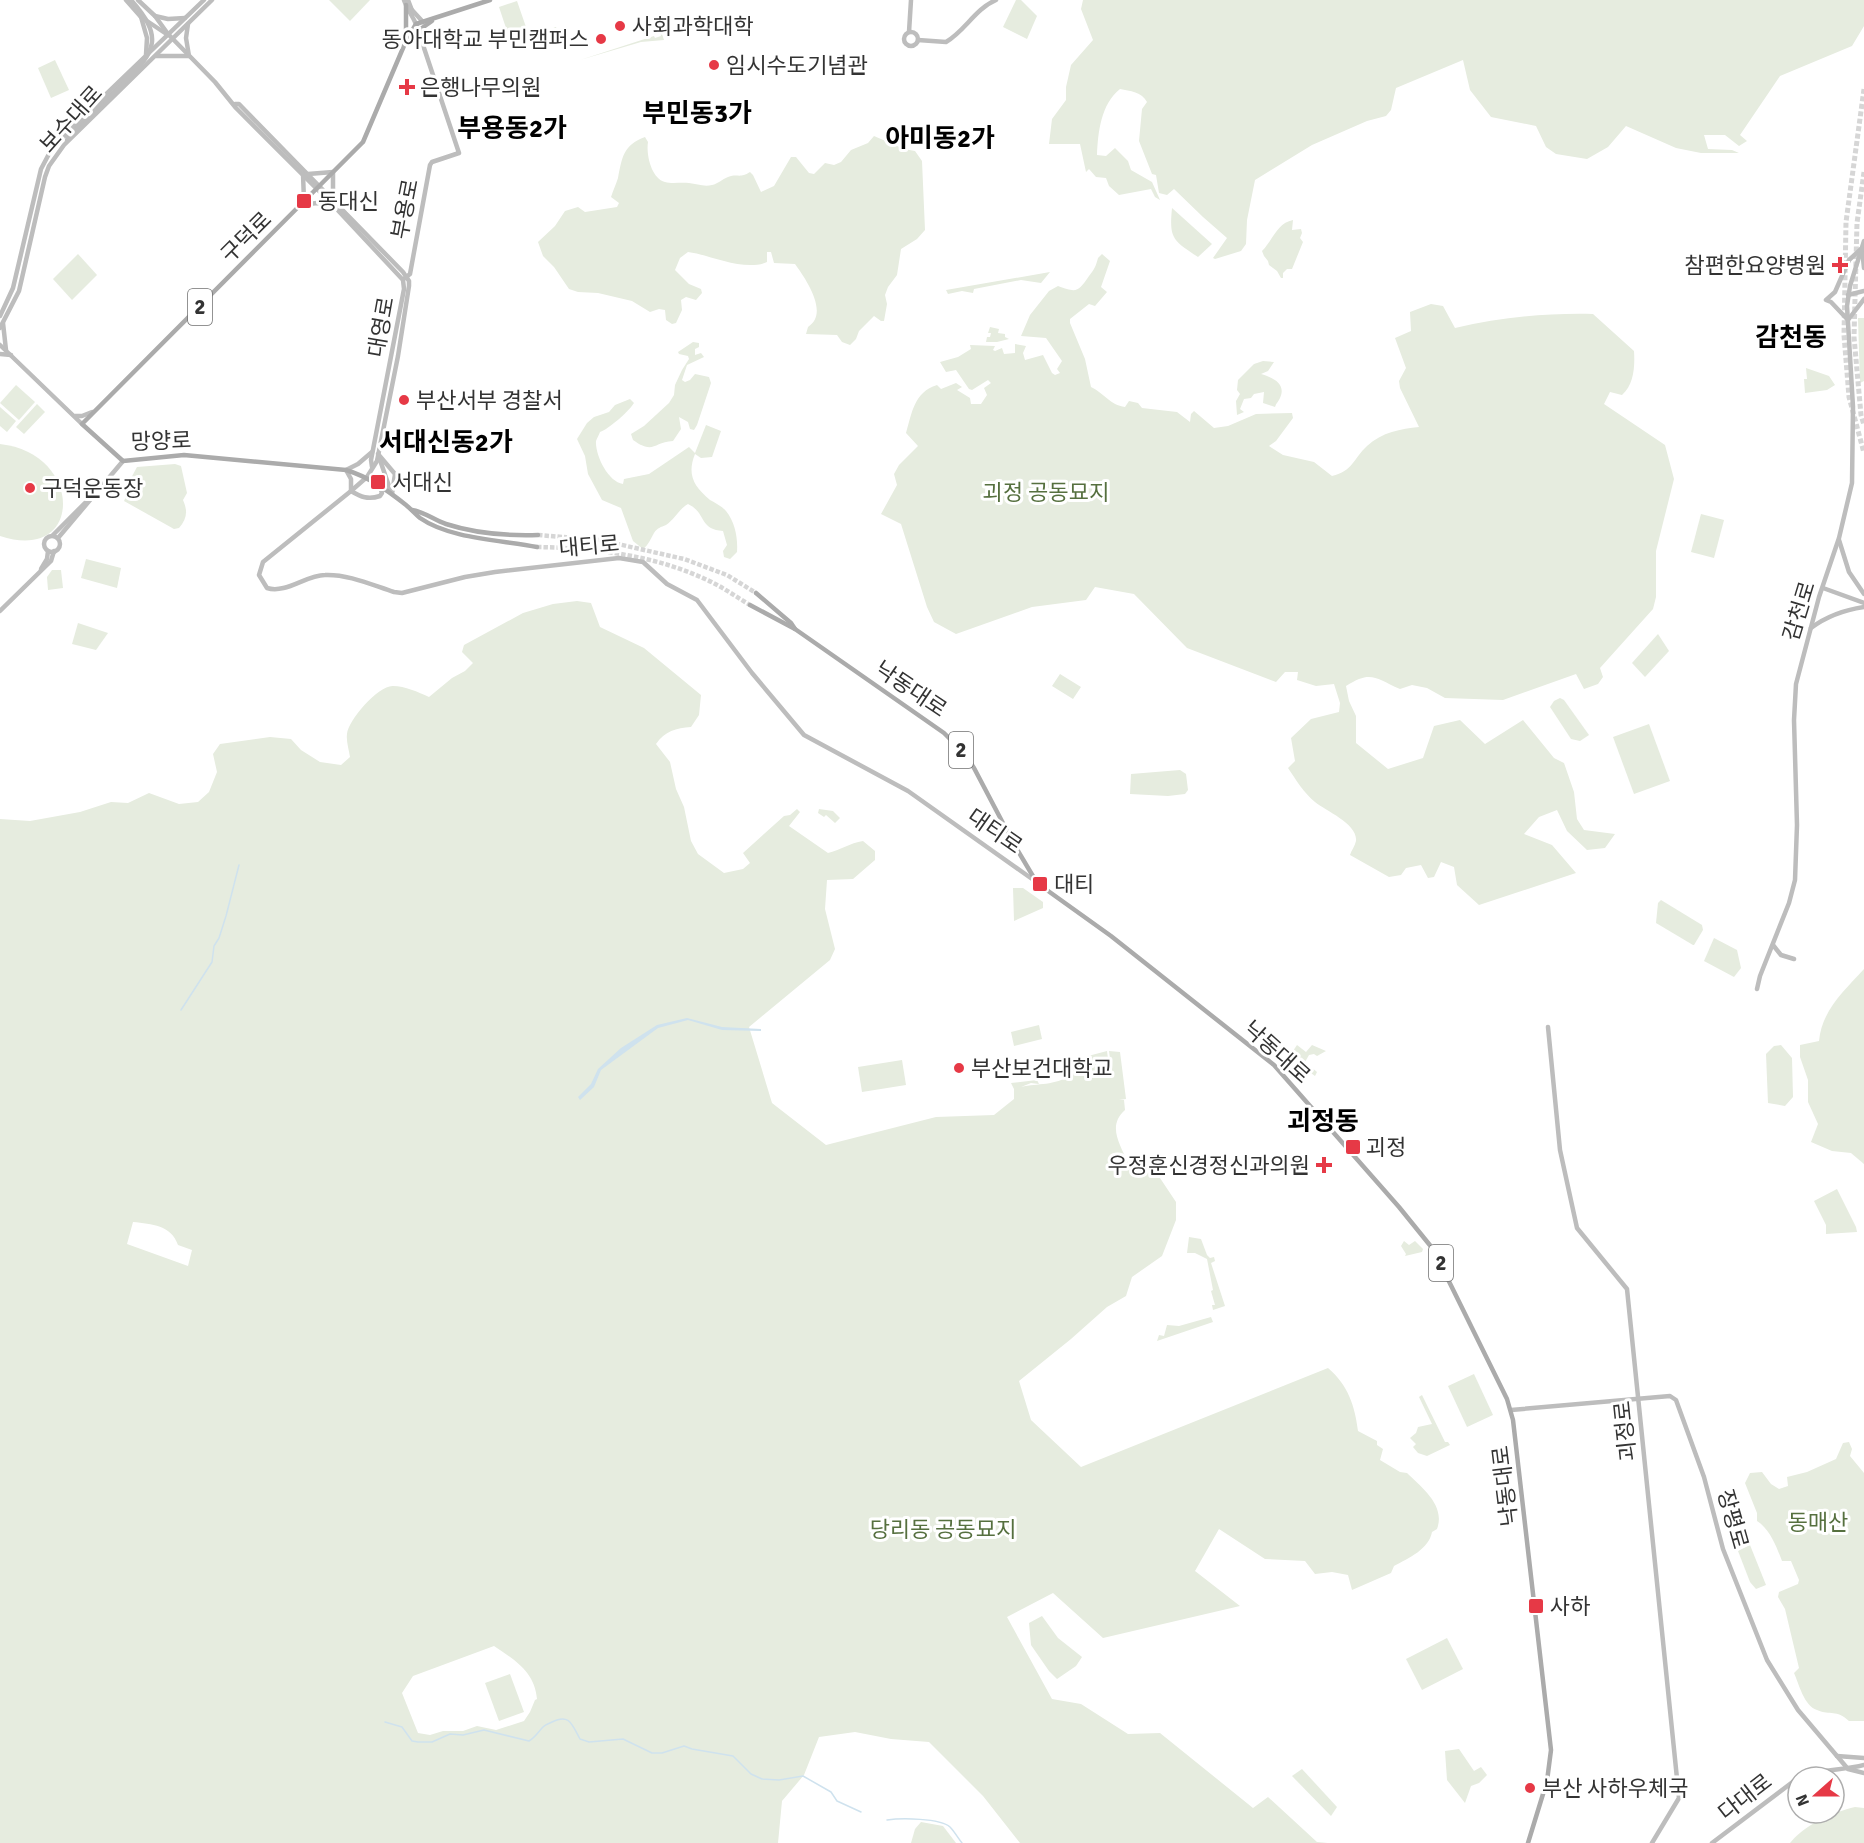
<svg xmlns="http://www.w3.org/2000/svg" width="1864" height="1843" font-family="Signika,'Noto Sans KR',sans-serif">
	<style>
		.green { fill: #e6ecdf; fill-rule: evenodd }
		.water { fill: #cfe2ee }
		.lines { fill: none; stroke-linecap: round; stroke-linejoin: round }
		.stream { stroke: #cfe2ee; stroke-width: 1.5 }
		.primary-tunnel { stroke: #d6d6d6; stroke-width: 4.5; stroke-dasharray: 4.5 2; stroke-linecap: butt }
		.trunk-tunnel { stroke: #d6d6d6; stroke-width: 5; stroke-dasharray: 5 2.5; stroke-linecap: butt }
		.secondary { stroke: #bdbdbd; stroke-width: 4.5 }
		.primary { stroke: #ababab; stroke-width: 4.5 }
		.secondary-bridge { stroke: #bdbdbd; stroke-width: 4.5 }
		.poi-dot { fill: #e63946; stroke: #fff; stroke-width: 2 }
		.labels { text-anchor: middle; dominant-baseline: central; stroke-width: 6; stroke-linejoin: round; paint-order: stroke }
		.shield { fill: #fff; stroke: #707070; stroke-width: 1.5 }
		.shield-label { font-size: 21px; font-weight: bold; fill: #333 }
		.poi-label { font-size: 22px; fill: #333; stroke: #fff; text-anchor: start }
		.street-label { font-size: 22px; fill: #333; stroke: #fff }
		.park-label { font-size: 22px; fill: #56703f; stroke: #fff }
		.quarter-label { font-size: 26px; font-weight: bold; fill: #000; stroke: #fff }
	</style>
	<rect width="100%" height="100%" fill="#fff"/>
	<g class="green">
		<polygon points="329,0 370,0 350,21"/>
		<polygon points="1016,0 1021,0 1037,16 1027,39 1003,27"/>
		<path d="M1083,0H1864V26L1852,46L1780,76L1740,135L1747,141L1739,146L1725,135H1704L1708,149L1732,150L1739,153H1701L1676,148L1626,126L1608,147L1587,159L1556,154L1546,147L1536,126L1491,117L1470,90L1463,60L1396,88L1391,110L1386,116L1367,121L1312,145L1255,180L1247,220L1246,244L1241,251L1215,259L1213,258L1227,238L1203,217L1174,189L1167,195L1159,193L1156,175L1152,174L1139,141L1142,109L1147,102C1142,92 1130,91 1120,89C1101,104 1098,132 1097,155L1106,156L1115,148L1128,161L1131,170L1152,182L1160,200L1155,197L1151,189L1119,195L1109,186L1106,178L1096,177L1089,169L1086,172L1080,144H1049L1052,119L1066,100V87L1071,65L1093,40L1081,9Z"/>
		<polygon points="517,1 526,27 510,32 507,31 499,7"/>
		<polygon points="656,16 664,40 641,42 580,60 654,36 655,38 661,36 660,33 655,34 652,26 657,24 654,17"/>
		<polygon points="556,27 559,36 546,41 543,32"/>
		<polygon points="55,60 69,90 51,98 38,68"/>
		<path d="M874,136L904,149L915,151L922,161L925,230L917,239L901,249L897,275L888,287L885,295L887,304L884,321H881L874,316L859,331L856,339L850,345L842,342L837,335L806,334L808,327C830,313 805,278 795,264L774,263L771,252H767V262C744,272 711,255 688,252L680,258L675,270L689,284L701,289L702,293L696,300L686,297L681,300L682,310L676,323L672,324L666,320L665,310L659,309L650,312L632,301L598,293L578,292L569,289L554,267L543,256L538,242L555,226L565,211L578,207L585,212L617,207L619,203L611,197C613,191 616,184 618,178C622,158 623,145 645,137L648,142C646,154 651,178 665,182C672,184 681,182 689,183C697,184 704,187 712,185C718,184 722,179 728,177C738,173 739,179 750,172L753,175L761,192L774,186L791,157H796L809,173L814,174L825,163L834,165L841,162L851,150L868,143Z"/>
		<path d="M1172,208L1212,244L1198,257C1173,240 1169,239 1172,208Z"/>
		<path d="M1293,220L1292,230L1301,229L1302,233L1300,238L1303,242L1292,269H1287L1283,273V278H1281L1277,271L1269,265L1268,261L1264,256L1262,251C1273,240 1277,223 1293,220Z"/>
		<polygon points="78,254 97,275 72,300 53,279"/>
		<path d="M1102,254L1110,261L1101,287L1107,292L1095,306L1089,304L1070,319V323L1085,359L1091,387C1104,393 1110,405 1125,407L1129,401L1138,403L1142,408L1177,412L1190,422L1191,414L1194,411L1214,428L1228,426L1256,414L1292,413L1293,418L1276,441L1269,446L1283,455L1314,462L1332,476C1353,471 1353,459 1367,446C1382,432 1401,429 1419,427L1400,388L1399,381L1406,368L1395,338L1411,331L1410,312L1431,304L1443,306L1455,328C1502,317 1546,313 1593,314L1634,351C1635,366 1634,385 1622,395L1610,392L1604,404L1665,445L1674,479L1656,551V597L1653,609L1600,668L1603,677L1598,684L1584,689L1576,674L1503,700L1445,698L1427,688L1412,685L1400,689C1375,678 1371,670 1346,686L1349,701L1356,716V743L1388,769L1423,758L1434,726L1460,720L1485,744L1523,720L1554,758L1564,763L1574,792L1577,819L1584,830L1615,834L1605,848L1587,850L1567,831L1557,810L1539,817L1524,834L1552,845L1576,873L1479,905L1457,885L1454,867L1441,862L1434,877L1428,878L1421,865L1406,868L1401,875L1389,877L1350,855C1351,851 1355,846 1356,841C1358,824 1326,811 1315,802C1304,793 1296,780 1288,768L1295,761L1291,738L1311,719L1339,712L1340,703L1334,684L1316,686L1297,680L1298,672H1285L1276,682L1187,648L1134,594L1095,587L1086,600L1032,607L956,634L934,622L927,607L901,524L881,514L897,485L894,474L899,465L918,446L906,433C912,413 914,392 937,385L941,389L956,383L962,387L957,390L970,398L971,404H981L987,395L984,388L991,383L988,380L972,390L969,389L956,370L946,372L940,362L958,357L971,349L970,345L995,346L993,350L995,351L1002,348L1004,354L1015,353V344L1026,346L1023,353L1025,360L1043,355L1052,373L1055,375L1060,373L1057,369L1062,361L1046,338L1021,336L1030,315L1049,291L1058,286C1077,293 1078,292 1089,276C1094,270 1096,266 1098,258Z"/>
		<polygon points="1050,272 1041,283 1021,280 974,289 973,293 962,291 948,294 946,290"/>
		<polygon points="1858,318 1864,318 1864,381 1860,383"/>
		<polygon points="990,327 999,329 998,333 1005,334 1005,337 1009,339 997,342 986,342 987,337 990,337 991,333 988,333"/>
		<path d="M693,342L699,343V347L695,349V355L701,353L704,357L687,365L682,380L685,382L690,380L695,374L709,377L711,383L697,425L694,430L690,429L688,422L679,417L681,429L673,441C653,442 654,455 633,440L631,434L644,426L669,403L674,395L675,385L682,370L689,359L688,356L679,354L678,352Z"/>
		<path d="M1263,361L1274,362L1268,371L1261,374C1271,377 1287,383 1280,398C1279,401 1276,403 1275,407L1263,403L1264,392L1254,394L1251,398L1244,399L1240,409L1244,412L1237,415L1236,401L1240,394L1237,390L1238,380L1254,364Z"/>
		<polygon points="1806,368 1829,376 1835,385 1827,390 1805,393 1804,379 1807,379"/>
		<polygon points="16,385 35,402 19,420 0,403"/>
		<path d="M630,399L634,403C629,411 609,429 600,432C599,435 597,438 596,441C595,455 608,482 623,484L624,479L649,474L689,447L695,453L706,425L721,431L712,457L701,458L695,454C687,474 693,486 710,500C715,503 722,506 726,511C735,522 738,538 737,552L730,559L724,557L723,551L727,545L723,531C698,529 707,513 688,504C679,509 675,519 666,525C661,527 657,528 654,533C650,540 649,544 643,549L633,541L621,508L602,500L588,474L585,456L577,439L587,423L594,417L609,412L615,405Z"/>
		<polygon points="37,404 45,412 24,434 16,427"/>
		<polygon points="0,407 16,421 7,432 0,426"/>
		<path d="M0,444C84,453 84,564 0,536Z"/>
		<path d="M175,464L181,466L187,493L183,500C188,511 187,519 179,528L174,529L124,501L133,482L130,480L137,467Z"/>
		<polygon points="1701,514 1724,520 1714,558 1691,552"/>
		<polygon points="86,559 121,568 117,588 81,578"/>
		<polygon points="52,570 61,570 63,588 48,590 47,577"/>
		<path d="M577,601L591,603L600,627L644,648L701,695L699,715L691,727C676,728 665,731 656,744L670,762L676,789L684,807L691,841L698,854L724,873L743,869L750,863L743,853L784,816L790,815L797,809L800,812L789,826L828,853C840,850 850,843 863,841L875,851V860L853,879L827,880L825,909L835,949L830,960L749,1027L772,1103L826,1145L936,1117L994,1115L1014,1099V1089L1011,1083L1037,1080L1039,1084L1031,1083L1021,1087C1039,1083 1053,1086 1072,1075L1069,1061L1107,1051L1110,1074H1112L1109,1051L1120,1052L1126,1099L1119,1100H1124L1125,1110C1107,1126 1120,1144 1128,1163L1160,1178L1176,1202V1220L1162,1256L1132,1277L1126,1296L1107,1307L1071,1339L1019,1381L1031,1420L1081,1467L1328,1368C1348,1385 1355,1406 1358,1431L1377,1441V1445L1383,1449L1380,1460L1400,1472L1407,1473C1421,1487 1446,1505 1437,1529L1432,1532C1429,1549 1409,1558 1394,1566L1391,1573L1352,1590L1348,1575L1332,1572L1315,1574L1305,1561L1265,1559L1219,1529L1195,1571L1240,1606L1103,1638L1053,1593L1007,1617L1052,1699L1081,1704L1128,1734L1160,1733L1253,1808L1268,1797L1317,1842L1328,1843H1020L983,1796L929,1742L891,1739L855,1732L819,1737L804,1775L782,1801L778,1843H0V819L30,821L80,812L111,802L128,803L149,793L179,804L198,802L209,792L217,772L213,754L220,744L270,737L291,739L301,750L320,762L341,765L350,757C349,750 346,741 347,734C348,720 379,685 393,686C405,686 418,692 429,697L452,678L465,671L473,663L462,652L464,645L523,613L553,604ZM133,1222C152,1224 171,1225 178,1245L192,1250L188,1266L127,1244ZM494,1646C515,1660 535,1672 537,1699L535,1700L530,1712L524,1721L496,1730L477,1726L463,1731H443L430,1735L418,1733L402,1693L413,1676Z"/>
		<polygon points="78,623 108,633 96,650 72,644"/>
		<polygon points="1658,634 1669,651 1645,677 1632,663"/>
		<polygon points="1060,674 1081,687 1073,699 1052,686"/>
		<polygon points="1560,698 1564,700 1589,735 1580,741 1571,739 1550,707 1554,701"/>
		<polygon points="1649,724 1670,781 1634,794 1613,737"/>
		<polygon points="1180,770 1186,774 1188,790 1185,794 1168,796 1130,794 1131,774"/>
		<polygon points="819,809 833,811 840,818 835,823 826,815 824,817 818,813"/>
		<polygon points="1013,888 1023,888 1043,902 1043,908 1014,921"/>
		<polygon points="1661,900 1702,925 1703,930 1694,945 1693,945 1656,923 1658,903"/>
		<polygon points="1714,938 1737,950 1741,968 1734,977 1704,961"/>
		<path d="M1864,969V1164L1851,1153L1832,1151L1811,1142L1818,1124L1808,1102V1080L1800,1057V1045L1819,1041C1822,1010 1844,991 1864,969Z"/>
		<polygon points="1039,1025 1042,1039 1014,1046 1011,1032"/>
		<polygon points="1297,1045 1306,1052 1312,1045 1326,1051 1317,1056 1314,1054 1309,1055 1305,1062 1317,1072 1315,1076 1289,1057"/>
		<polygon points="1781,1045 1792,1058 1793,1097 1785,1106 1768,1103 1766,1054 1774,1046"/>
		<polygon points="902,1060 906,1085 862,1092 858,1067"/>
		<polygon points="1837,1189 1856,1227 1857,1232 1826,1234 1826,1225 1814,1201"/>
		<polygon points="1189,1237 1201,1239 1207,1255 1210,1258 1214,1257 1215,1261 1211,1263 1225,1306 1213,1310 1212,1305 1215,1305 1211,1291 1213,1290 1207,1259 1195,1253 1187,1253"/>
		<polygon points="1404,1241 1409,1245 1415,1241 1423,1249 1422,1252 1405,1256 1406,1254 1401,1246"/>
		<polygon points="1211,1317 1213,1322 1157,1341 1159,1335 1164,1336 1167,1325 1179,1326"/>
		<polygon points="1474,1374 1493,1415 1467,1427 1448,1386"/>
		<polygon points="1422,1395 1445,1442 1448,1442 1450,1445 1427,1456 1418,1453 1413,1447 1416,1444 1410,1438 1416,1433 1418,1427 1432,1424 1419,1397"/>
		<path d="M1849,1442L1852,1449L1850,1456L1864,1473V1721H1849C1836,1709 1831,1716 1817,1710C1804,1706 1799,1684 1794,1673L1799,1668L1785,1609L1778,1597L1779,1592L1798,1584L1799,1580L1791,1561H1782C1777,1548 1770,1529 1757,1521V1513L1745,1483L1750,1473L1762,1472L1771,1484L1779,1489L1788,1486L1787,1477L1807,1472L1836,1459L1843,1443Z"/>
		<polygon points="1750,1545 1766,1585 1756,1589 1750,1582 1738,1551"/>
		<polygon points="1042,1616 1058,1638 1082,1657 1076,1666 1057,1679 1049,1671 1031,1645 1029,1623"/>
		<polygon points="1447,1638 1463,1669 1422,1690 1406,1659"/>
		<polygon points="510,1674 524,1712 499,1721 485,1683"/>
		<polygon points="1459,1749 1474,1771 1481,1767 1487,1775 1479,1783 1471,1786 1465,1803 1447,1780 1445,1751"/>
		<polygon points="1302,1769 1337,1807 1331,1816 1292,1776"/>
		<path d="M1855,1807L1864,1808V1843H1790C1804,1825 1833,1812 1855,1807Z"/>
		<polygon points="921,1822 943,1826 956,1843 911,1843 915,1829"/>
	</g>
	<polygon class="water" points="687,1018 722,1027 761,1029 761,1031 722,1030 688,1020 658,1028 601,1070 594,1087 580,1100 578,1097 591,1084 598,1069 621,1048 657,1025"/>
	<g class="lines">
		<g class="stream">
			<polyline points="181,1010 212,962 214,946 219,938 226,916 239,865"/>
			<path d="M385,1722L402,1727L412,1741L418,1742H432L450,1734L463,1735L484,1730L529,1741C536,1737 538,1732 543,1727C546,1724 548,1724 552,1722C570,1713 572,1725 580,1739L589,1742L623,1739L652,1753H662L684,1746L692,1749L733,1756L751,1774L762,1779L779,1780L803,1776L831,1792L837,1801L861,1812"/>
			<path d="M887,1820C901,1818 940,1818 950,1827C954,1831 958,1838 962,1843"/>
		</g>
		<g class="primary-tunnel">
			<polyline points="538,535 600,540 684,559 727,575 756,593"/>
			<path d="M537,547C594,548 653,555 705,579C721,586 735,596 750,605"/>
		</g>
		<g class="trunk-tunnel">
			<polyline points="1864,89 1846,222 1844,335 1849,397 1864,453"/>
			<polyline points="1864,172 1857,223 1854,337 1861,415 1864,425"/>
		</g>
		<g class="secondary">
			<polyline points="126,0 141,17 165,33"/>
			<polyline points="138,0 155,16 168,34 215,82 236,108 332,204 403,280 404,289 371,460 372,467"/>
			<path d="M404,0C407,9 412,15 416,24L459,153L432,162L430,165L410,274L405,278"/>
			<polyline points="408,0 413,13"/>
			<polyline points="412,10 423,22"/>
			<polyline points="155,16 168,19 185,18"/>
			<polyline points="141,17 147,38 146,55"/>
			<polyline points="909,32 911,0"/>
			<circle cx="911" cy="39" r="7"/>
			<path d="M918,40L946,42C965,31 975,9 996,0"/>
			<polyline points="156,56 189,56 186,38 188,24"/>
			<path d="M235,104H239L403,272L409,281V286L398,356L377,461L367,477L351,491L263,562L259,575L267,588C286,594 306,575 325,575C348,574 372,585 394,592L402,593L465,577L495,572L619,558L643,562L667,584L697,600L752,673L804,735L908,791L1035,881"/>
			<polyline points="67,140 71,133 124,82"/>
			<polyline points="303,174 304,201"/>
			<polyline points="308,174 333,172 333,198"/>
			<polyline points="301,205 317,203 332,204"/>
			<polyline points="1861,249 1849,260 1835,292 1826,300 1831,302 1848,320 1864,299"/>
			<polyline points="1862,249 1864,268"/>
			<polyline points="1848,295 1864,291"/>
			<polyline points="0,316 13,288 41,169 50,152 78,121 204,0"/>
			<polyline points="3,323 6,350"/>
			<polyline points="0,328 19,291 45,177 49,166 64,145 212,0"/>
			<polyline points="0,345 82,424"/>
			<polyline points="0,354 11,355"/>
			<polyline points="75,416 82,416 92,412"/>
			<path d="M372,452L358,464L346,470L351,479V491C361,497 368,500 380,496L382,493L380,487"/>
			<polyline points="378,454 395,474 392,494"/>
			<polyline points="380,460 391,492"/>
			<polyline points="53,535 89,499"/>
			<circle cx="52" cy="544" r="8"/>
			<polyline points="58,538 123,461"/>
			<polyline points="1839,540 1849,572 1864,594"/>
			<polyline points="41,569 47,559 48,551"/>
			<polyline points="1823,588 1864,603"/>
			<polyline points="0,611 51,561 54,551"/>
			<path d="M1811,628C1827,616 1844,610 1864,607"/>
			<polyline points="1773,945 1781,955 1794,959"/>
			<polyline points="1757,989 1760,976 1789,903 1795,880 1797,825 1794,720 1796,684 1819,597 1839,538 1852,483 1853,407 1847,306 1850,286 1864,241"/>
			<polyline points="1548,1027 1560,1150 1577,1228 1627,1289 1679,1798 1652,1843"/>
			<polyline points="1511,1410 1670,1396 1676,1400 1704,1477 1723,1549 1767,1660 1798,1710 1848,1769 1864,1773"/>
			<polyline points="1837,1756 1864,1758"/>
			<path d="M1800,1777C1821,1768 1843,1771 1864,1765"/>
			<polyline points="1712,1843 1798,1778"/>
		</g>
		<g class="primary">
			<path d="M490,0L416,24L406,41L363,142L82,424L123,461L184,455L346,470C369,477 387,490 406,505C411,509 415,514 420,518C450,539 502,540 537,547"/>
			<polyline points="406,5 406,41"/>
			<polyline points="420,36 422,28 432,21"/>
			<path d="M412,510C425,512 434,520 446,524C477,534 506,536 538,535"/>
			<polyline points="756,593 791,623 795,629"/>
			<polyline points="750,605 795,629 944,733 964,753 974,768 1015,846 1037,883 1111,936 1274,1065 1399,1207 1433,1249 1507,1399 1513,1420 1551,1750 1547,1781 1528,1843"/>
		</g>
		<path class="secondary-bridge" d="M124,82C157,51 163,36 131,0"/>
	</g>
	<g class="poi-dot">
		<circle cx="620" cy="26" r="6"/>
		<circle cx="601" cy="39" r="6"/>
		<circle cx="714" cy="65" r="6"/>
		<path d="M404 78h6v6h6v6h-6v6h-6v-6h-6v-6h6z"/>
		<rect x="296" y="193" width="16" height="16" rx="3"/>
		<path d="M1837 256h6v6h6v6h-6v6h-6v-6h-6v-6h6z"/>
		<circle cx="404" cy="400" r="6"/>
		<rect x="370" y="474" width="16" height="16" rx="3"/>
		<circle cx="30" cy="488" r="6"/>
		<rect x="1032" y="876" width="16" height="16" rx="3"/>
		<circle cx="959" cy="1068" r="6"/>
		<rect x="1345" y="1139" width="16" height="16" rx="3"/>
		<path d="M1321 1156h6v6h6v6h-6v6h-6v-6h-6v-6h6z"/>
		<rect x="1528" y="1598" width="16" height="16" rx="3"/>
		<circle cx="1530" cy="1788" r="6"/>
	</g>
	<g class="labels">
		<g class="shield">
			<rect x="188" y="289" width="24" height="36" rx="4.5"/>
			<rect x="949" y="732" width="24" height="36" rx="4.5"/>
			<rect x="1429" y="1245" width="24" height="36" rx="4.5"/>
		</g>
		<g class="shield-label">
			<text x="200" y="307">2</text>
			<text x="961" y="750">2</text>
			<text x="1441" y="1263">2</text>
		</g>
		<g class="poi-label">
			<text x="632" y="26">사회과학대학</text>
			<text x="589" y="39" text-anchor="end">동아대학교 부민캠퍼스</text>
			<text x="726" y="65">임시수도기념관</text>
			<text x="420" y="87">은행나무의원</text>
			<text x="318" y="201">동대신</text>
			<text x="1826" y="265" text-anchor="end">참편한요양병원</text>
			<text x="416" y="400">부산서부 경찰서</text>
			<text x="392" y="482">서대신</text>
			<text x="42" y="488">구덕운동장</text>
			<text x="1054" y="884">대티</text>
			<text x="971" y="1068">부산보건대학교</text>
			<text x="1366" y="1147">괴정</text>
			<text x="1310" y="1165" text-anchor="end">우정훈신경정신과의원</text>
			<text x="1550" y="1606">사하</text>
			<text x="1542" y="1788">부산 사하우체국</text>
		</g>
		<g class="street-label">
			<text transform="translate(71 119) rotate(-48)">보수대로</text>
			<text transform="translate(405 209) rotate(-79)">부용로</text>
			<text transform="translate(246 237) rotate(-45)">구덕로</text>
			<text transform="translate(381 327) rotate(-80)">대영로</text>
			<text transform="translate(161 441) rotate(-2)">망양로</text>
			<text transform="translate(589 546) rotate(-5)">대티로</text>
			<text transform="translate(1799 611) rotate(-73)">감천로</text>
			<text transform="translate(911 689) rotate(34)">낙동대로</text>
			<text transform="translate(995 831) rotate(35)">대티로</text>
			<text transform="translate(1277 1052) rotate(42)">낙동대로</text>
			<text transform="translate(1625 1431) rotate(-96)">괴정로</text>
			<text transform="translate(1505 1486) rotate(-97)">낙동대로</text>
			<text transform="translate(1733 1519) rotate(74)">장평로</text>
			<text transform="translate(1745 1797) rotate(-38)">다대로</text>
		</g>
		<g class="park-label">
			<text x="1046" y="492">괴정 공동묘지</text>
			<text x="1818" y="1522">동매산</text>
			<text x="943" y="1529">당리동 공동묘지</text>
		</g>
		<g class="quarter-label">
			<text x="697" y="114">부민동3가</text>
			<text x="512" y="129">부용동2가</text>
			<text x="940" y="139">아미동2가</text>
			<text x="1791" y="338">감천동</text>
			<text x="446" y="443">서대신동2가</text>
			<text x="1323" y="1122">괴정동</text>
		</g>
	</g>
	<g transform="translate(1816 1795) rotate(249)"><circle r="28" fill="#ffffff" stroke="#adadad" stroke-width="1.5"/>
	<path d="M0-4.5L10 22L0 15L-10 22Z" fill="#e63946"/>
	<text y="-9" font-size="16" font-weight="bold" text-anchor="middle" fill="#333333">N</text>
	</g>
</svg>
